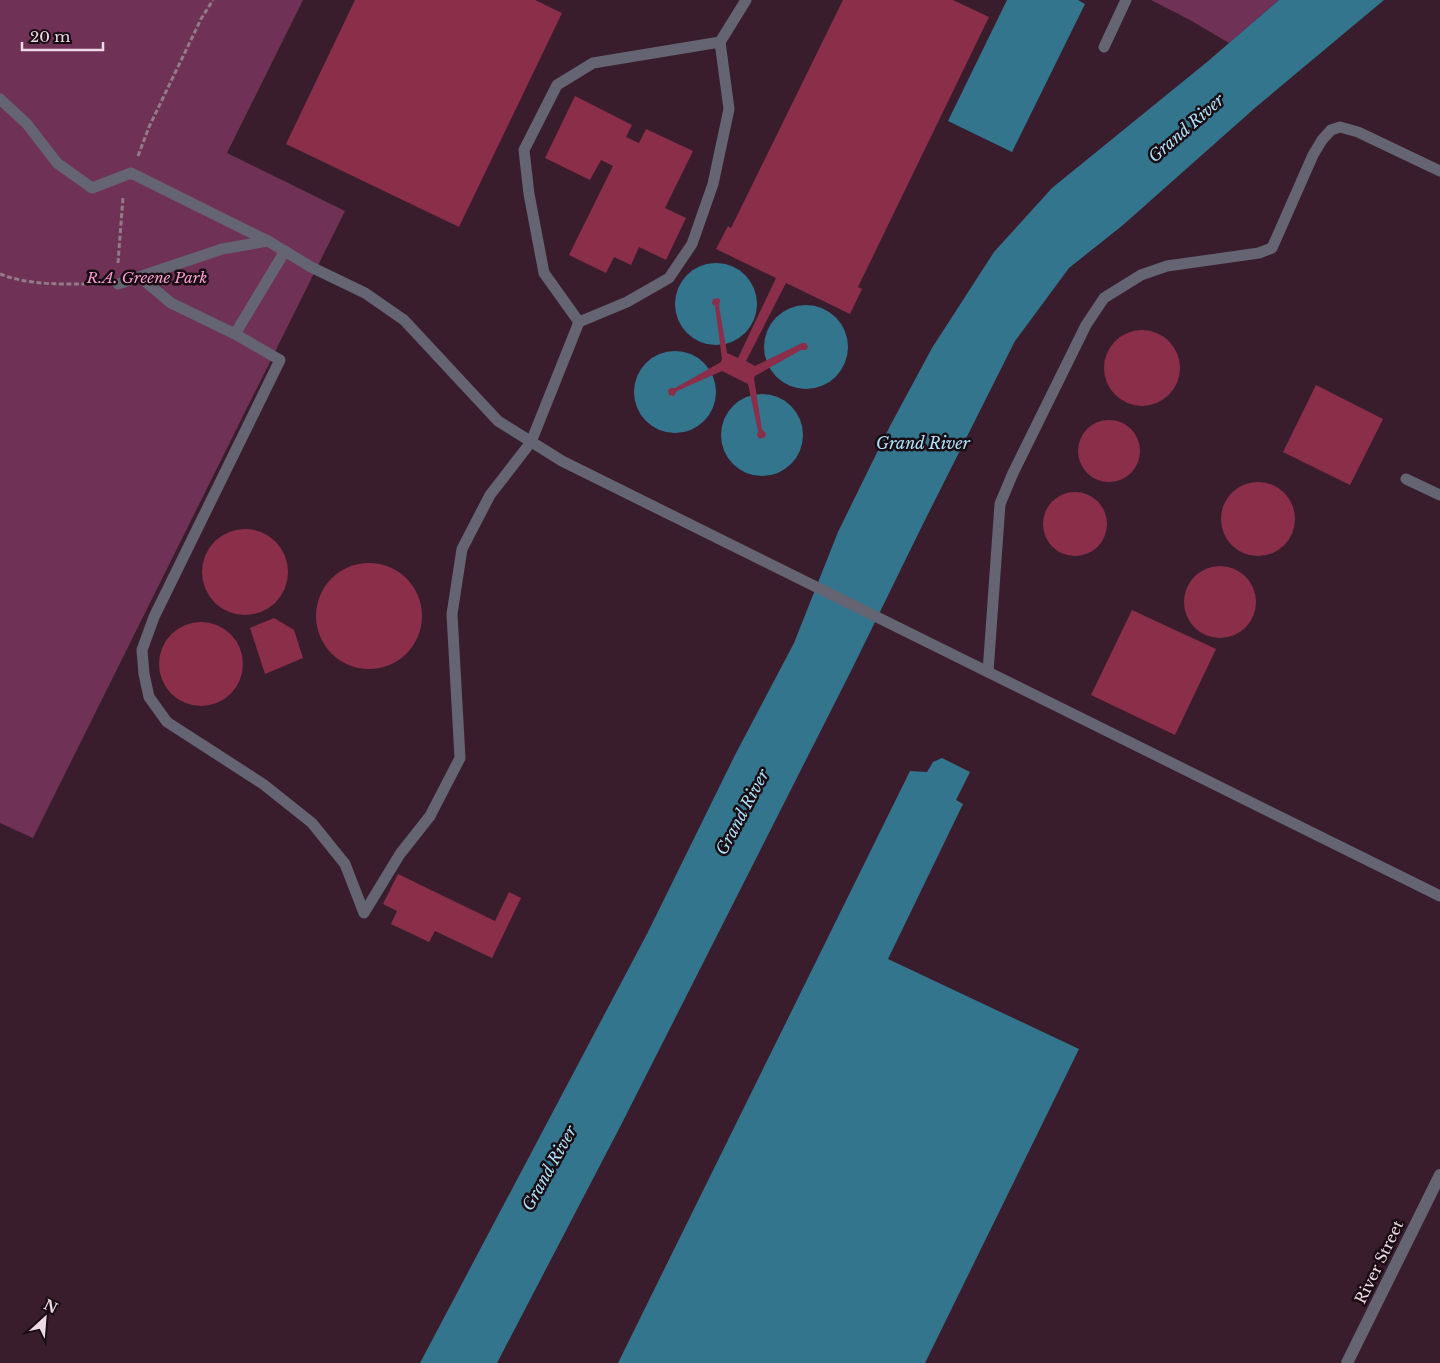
<svg xmlns="http://www.w3.org/2000/svg" width="1440" height="1363" font-family="'Libre Baskerville',serif">
	<style>
		.green { fill: #6f3256 }
		.water { fill: #33758d }
		.building { fill: #8b2e49 }
		.lines { fill: none; stroke-linecap: round; stroke-linejoin: round }
		.path { stroke: #927a87; stroke-width: 3; stroke-dasharray: 5 2.5; stroke-linecap: butt }
		.lane { stroke: #646472; stroke-width: 11 }
		.street { stroke: #646472; stroke-width: 12 }
		.labels { text-anchor: middle; dominant-baseline: central; stroke-width: 5; stroke-linejoin: round; paint-order: stroke }
		.park-label { font-size: 15px; font-style: italic; fill: #f99cd0; stroke: #190c13 }
		.street-label { font-size: 15px; fill: #edd9e3; stroke: #190c13 }
		.water-label { font-size: 16px; font-style: italic; fill: #aee3fa; stroke: #190c13 }
	</style>
	<rect width="100%" height="100%" fill="#391d2d"/>
	<g class="green">
		<polygon points="0,0 303,0 227,153 345,211 33,838 0,823"/>
		<polygon points="1151,0 1279,0 1229,43 1190,20"/>
	</g>
	<g class="water">
		<polygon points="1007,0 1078,0 1085,4 1012,152 948,121"/>
		<polygon points="1279,0 1384,0 1256,107 1123,225 1069,268 1015,341 922,526 852,669 621,1125 497,1363 420,1363 648,932 735,755 794,643 838,532 890,426 932,348 994,252 1052,188 1207,62"/>
		<circle cx="716" cy="304" r="41"/>
		<circle cx="806" cy="347" r="42"/>
		<circle cx="675" cy="392" r="41"/>
		<circle cx="762" cy="435" r="41"/>
		<polygon points="942,758 970,772 956,800 963,804 888,959 1079,1049 925,1363 618,1363 910,771 927,772 933,762"/>
	</g>
	<g class="building">
		<polygon points="355,0 535,0 562,13 459,227 286,144"/>
		<polygon points="843,0 953,0 989,17 858,287 862,289 850,314 786,283 746,361 755,366 802,343 806,343 808,347 806,350 801,350 755,376 754,378 762,430 766,433 765,437 760,439 757,436 758,431 748,384 722,371 677,391 674,396 669,395 668,390 670,388 675,388 721,362 722,359 715,306 712,304 713,299 719,298 720,301 719,306 727,353 738,358 776,278 716,249 728,226 731,228"/>
		<polygon points="575,96 632,125 626,137 639,143 646,129 693,151 665,208 686,218 666,260 639,247 631,265 614,257 606,273 569,255 613,166 601,160 590,180 545,158"/>
		<circle cx="1142" cy="368" r="38"/>
		<polygon points="1316,385 1383,419 1350,485 1283,452"/>
		<circle cx="1109" cy="451" r="31"/>
		<circle cx="1258" cy="519" r="37"/>
		<circle cx="1075" cy="524" r="32"/>
		<circle cx="245" cy="572" r="43"/>
		<circle cx="369" cy="616" r="53"/>
		<circle cx="1220" cy="602" r="36"/>
		<polygon points="1132,610 1216,649 1175,735 1091,695"/>
		<polygon points="274,618 294,630 303,658 265,674 250,628"/>
		<circle cx="201" cy="664" r="42"/>
		<polygon points="398,874 495,921 509,892 521,898 492,958 435,931 429,942 391,924 397,911 383,904"/>
	</g>
	<g class="lines">
		<g class="path">
			<polyline points="138,156 149,127 201,19 213,0"/>
			<polyline points="118,263 123,197"/>
			<path d="M0,274C31,286 67,284 101,284"/>
		</g>
		<g class="lane">
			<polyline points="1104,47 1126,0"/>
			<polyline points="0,99 27,124 57,163 92,188 131,173 268,241"/>
			<polyline points="140,277 171,303 235,334 285,251"/>
			<polyline points="118,284 222,249 268,241 311,267 365,293 404,320 498,421 562,461 1440,896"/>
			<polyline points="579,322 544,273 529,194 524,150 557,85 593,63 720,42"/>
			<polyline points="235,334 280,360 154,617 142,650 144,674 149,697 167,722 263,784 312,823 345,864 364,913 400,854 430,816 460,758 452,614 462,549 490,495 531,442 579,322 627,302 669,278 692,244 713,184 729,109 720,42 746,0"/>
			<polyline points="1406,479 1440,495"/>
			<polyline points="988,672 1000,504 1013,473 1086,325 1104,298 1141,275 1167,266 1259,253 1272,248 1313,155 1322,140 1331,130 1340,127 1358,132 1440,171"/>
		</g>
		<polyline class="street" points="1347,1363 1440,1175"/>
	</g>
	<g class="labels">
		<g class="park-label">
			<text x="147" y="277">R.A. Greene Park</text>
		</g>
		<g class="street-label">
			<text transform="translate(1379 1262) rotate(-64)">River Street</text>
		</g>
		<g class="water-label">
			<text transform="translate(1186 128) rotate(-41)">Grand River</text>
			<text x="923" y="443">Grand River</text>
			<text transform="translate(742 812) rotate(-62)">Grand River</text>
			<text transform="translate(549 1168) rotate(-61)">Grand River</text>
		</g>
	</g>
	<g transform="translate(45 1318) rotate(26)" stroke="#190c13" stroke-width="4" paint-order="stroke">
	<path d="M0-4L9 19L0 12L-9 19Z" fill="#edd9e3"/>
	<text y="-8" font-size="14" font-weight="bold" text-anchor="middle" fill="#edd9e3">N</text>
	</g>
	<path d="M22 42v8h81v-8" fill="none" stroke="#edd9e3" stroke-width="2.5"/>
	<text x="30" y="42" font-size="15" fill="#edd9e3" stroke="#190c13" stroke-width="4" paint-order="stroke">20 m</text>
</svg>
